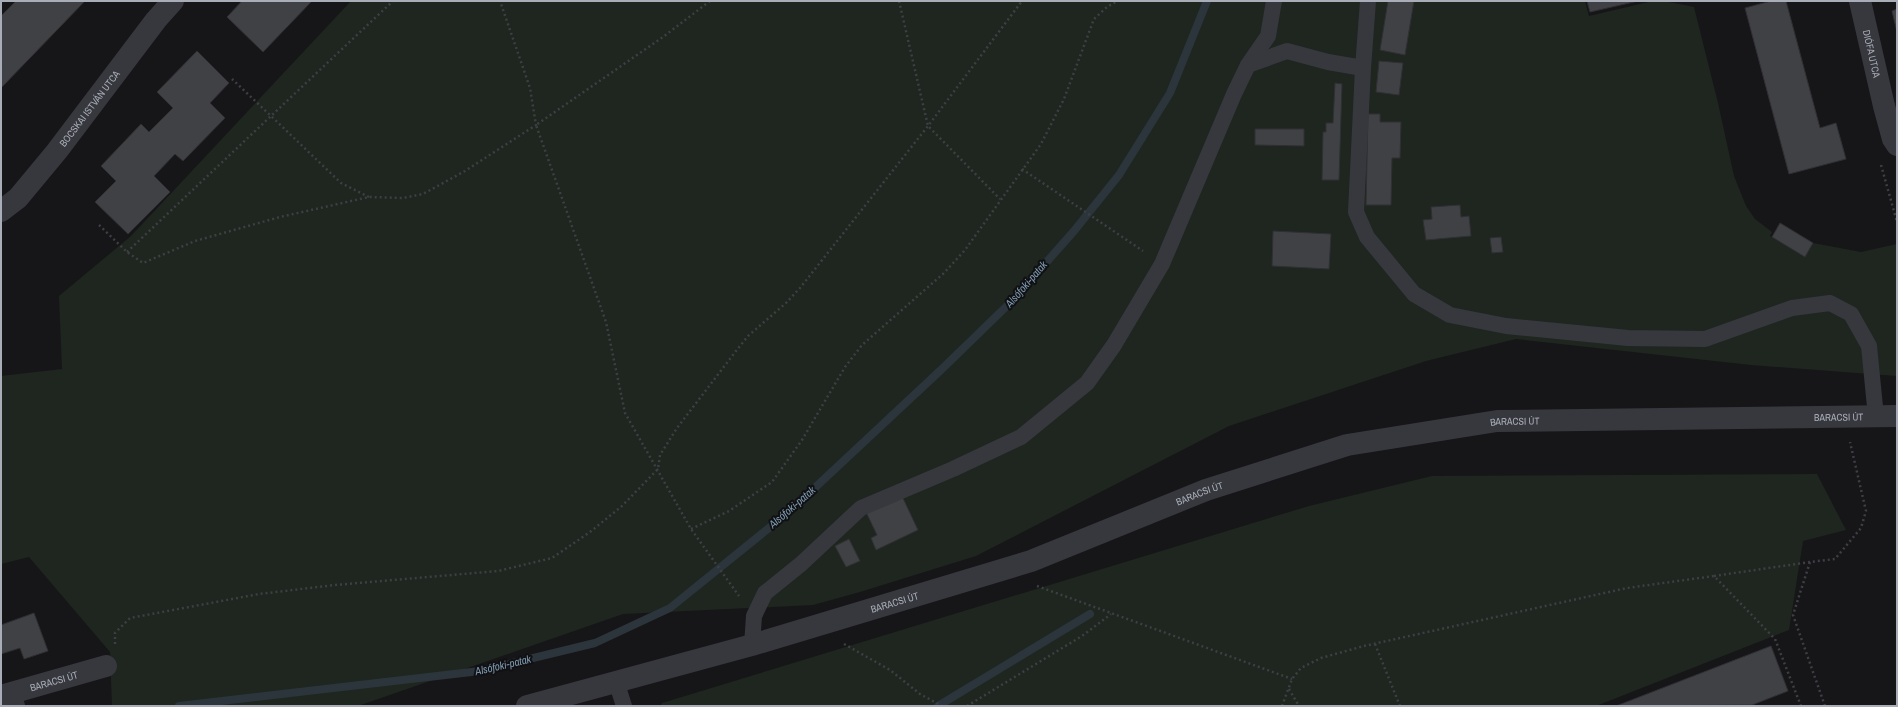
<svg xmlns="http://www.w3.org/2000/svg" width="1898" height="707" font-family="'Archivo Narrow',sans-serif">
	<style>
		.green { fill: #1e261f }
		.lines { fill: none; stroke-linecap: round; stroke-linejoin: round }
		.stream { stroke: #2c353c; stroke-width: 8 }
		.building { fill: #404145; stroke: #303034 }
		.path { stroke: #3d3f44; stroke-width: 2.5; stroke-dasharray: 2 3; stroke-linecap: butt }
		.service { stroke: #37383d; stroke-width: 16 }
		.minor { stroke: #37383d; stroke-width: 22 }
		.tertiary { stroke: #37383d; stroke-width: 22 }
		.labels { text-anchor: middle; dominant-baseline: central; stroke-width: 4; stroke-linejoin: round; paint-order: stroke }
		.street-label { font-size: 10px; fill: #a8adb8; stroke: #111113 }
		.water-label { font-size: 11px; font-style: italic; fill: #7f9bb3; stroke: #111113 }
	</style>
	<rect width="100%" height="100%" fill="#161618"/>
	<g class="green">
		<polygon points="351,1 1585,1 1589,16 1653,1 1664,1 1694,7 1718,103 1734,176 1746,206 1755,219 1772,232 1770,236 1805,257 1813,243 1861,252 1897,244 1897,376 1751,365 1516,339 1426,361 1229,426 976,556 860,592 813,605 623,614 358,706 112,706 110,652 29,557 1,564 1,376 62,369 59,296 131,236"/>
		<polygon points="1817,474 1846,530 1803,541 1789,630 1596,706 660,706 662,703 1309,506 1432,476"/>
	</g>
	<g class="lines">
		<g class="stream">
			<polyline points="179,706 480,671 595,643 670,608 790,511 943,368 1013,300 1074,231 1119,175 1170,93 1207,1"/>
			<polyline points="938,706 1090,614"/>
		</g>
	</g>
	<g class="building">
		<polygon points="16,1 85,1 1,88 1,16"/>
		<polygon points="242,1 312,1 263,52 227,17"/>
		<polygon points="1388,1 1414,1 1405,55 1380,50"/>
		<polygon points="1587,1 1638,1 1590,12"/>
		<polygon points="1771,1 1786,1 1820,128 1836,123 1846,159 1789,174 1745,8"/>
		<polygon points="1897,9 1897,32 1892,11"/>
		<polygon points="197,51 229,83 210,103 225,118 183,161 175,154 154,176 170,192 128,234 95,202 116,181 101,166 141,124 149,132 173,108 157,92"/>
		<polygon points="1379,61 1403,63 1399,95 1376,92"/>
		<polygon points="1335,83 1342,84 1339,180 1322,180 1323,132 1326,132 1326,123 1333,123"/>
		<polygon points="1368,114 1380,114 1380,122 1401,122 1400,158 1392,158 1391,205 1366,205"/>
		<polygon points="1255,129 1304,129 1304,146 1255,145"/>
		<polygon points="1460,205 1461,217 1469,216 1471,236 1426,240 1423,220 1432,219 1431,207"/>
		<polygon points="1780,223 1813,243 1805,257 1772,237"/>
		<polygon points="1273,231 1331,234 1329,269 1272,266"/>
		<polygon points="1501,237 1503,252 1492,253 1490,238"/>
		<polygon points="902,496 918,530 876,550 871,538 877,535 866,512"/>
		<polygon points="849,539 860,561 846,567 835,546"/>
		<polygon points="34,613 48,651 24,659 20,648 1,654 1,625"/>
		<polygon points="1771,646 1788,691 1752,705 1616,706"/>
	</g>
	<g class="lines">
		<g class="path">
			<polyline points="710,1 663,37 536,125 606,322 625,413 691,529 739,596"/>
			<polyline points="899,1 928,126 1000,199"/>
			<polyline points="1881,165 1897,222"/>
			<polyline points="1022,169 1143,251"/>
			<polyline points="369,197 341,183 271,116 393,1"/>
			<polyline points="99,225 127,252 143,263 195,241 280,217 369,197 403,198 423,194 465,171 536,125 530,88 500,1"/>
			<polyline points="127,252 271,116 232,79"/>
			<polyline points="691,529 729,511 772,482 802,440 845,367 862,345 944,273 965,250 1041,144 1064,99 1094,19 1107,7 1117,1"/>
			<polyline points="1714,576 1810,562"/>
			<polyline points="1037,586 1292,679"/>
			<polyline points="115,644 115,633 130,618 259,594 335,585 498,571 552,558 590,532 622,506 658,469 660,455 677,428 736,351 748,336 786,303 800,288 928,126 1022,1"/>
			<polyline points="844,644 890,670 920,694 942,706"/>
			<polyline points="1375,644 1400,706"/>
			<polyline points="1289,689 1299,706"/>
			<polyline points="967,706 1082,636 1111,614"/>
			<polyline points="1282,706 1292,679 1301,668 1321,658 1364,646 1627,588 1714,576 1775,639 1801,706"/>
			<polyline points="1825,706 1793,615 1810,562 1835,559 1861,528 1866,511 1850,442"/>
		</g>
		<g class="service">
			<polyline points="1368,1 1363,68 1356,212 1367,237 1414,294 1450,315 1506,326 1628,338 1705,339 1792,308 1830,303 1851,314 1869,346 1876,417"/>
			<polyline points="1248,65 1268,36 1274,1"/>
			<polyline points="752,645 754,616 765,593 801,564 861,508 953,469 1021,437 1087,383 1114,345 1162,264 1234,94 1248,65 1287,51 1328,62 1363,68"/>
			<polyline points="616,681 624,706"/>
			<polyline points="13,692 17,706"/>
		</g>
		<g class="minor">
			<path id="s1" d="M1860,1L1884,106L1893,139L1897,145"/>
			<path id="s2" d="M1,211L18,198L57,151L156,20L173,1"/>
			<path id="s3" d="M1,696L106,666"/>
		</g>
		<path class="tertiary" id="s4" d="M527,706L752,645L1031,561L1206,490L1347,445L1497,421L1897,416"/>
	</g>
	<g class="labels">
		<g class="street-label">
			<text stroke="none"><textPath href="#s1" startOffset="54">DIÓFA UTCA</textPath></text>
			<text stroke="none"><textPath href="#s2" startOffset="136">BOCSKAI ISTVÁN UTCA</textPath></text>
			<text stroke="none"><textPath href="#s4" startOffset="1355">BARACSI ÚT</textPath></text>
			<text stroke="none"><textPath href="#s4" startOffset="1031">BARACSI ÚT</textPath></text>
			<text stroke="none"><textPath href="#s4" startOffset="706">BARACSI ÚT</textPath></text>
			<text stroke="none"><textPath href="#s4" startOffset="382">BARACSI ÚT</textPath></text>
			<text stroke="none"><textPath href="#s3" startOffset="55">BARACSI ÚT</textPath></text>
		</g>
		<g class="water-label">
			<text transform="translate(1026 284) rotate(-49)">Alsófoki-patak</text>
			<text transform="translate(792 507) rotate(-41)">Alsófoki-patak</text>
			<text transform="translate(503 665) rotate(-13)">Alsófoki-patak</text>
		</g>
	</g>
	<rect width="1898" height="707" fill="none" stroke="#a8adb8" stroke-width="4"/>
</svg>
